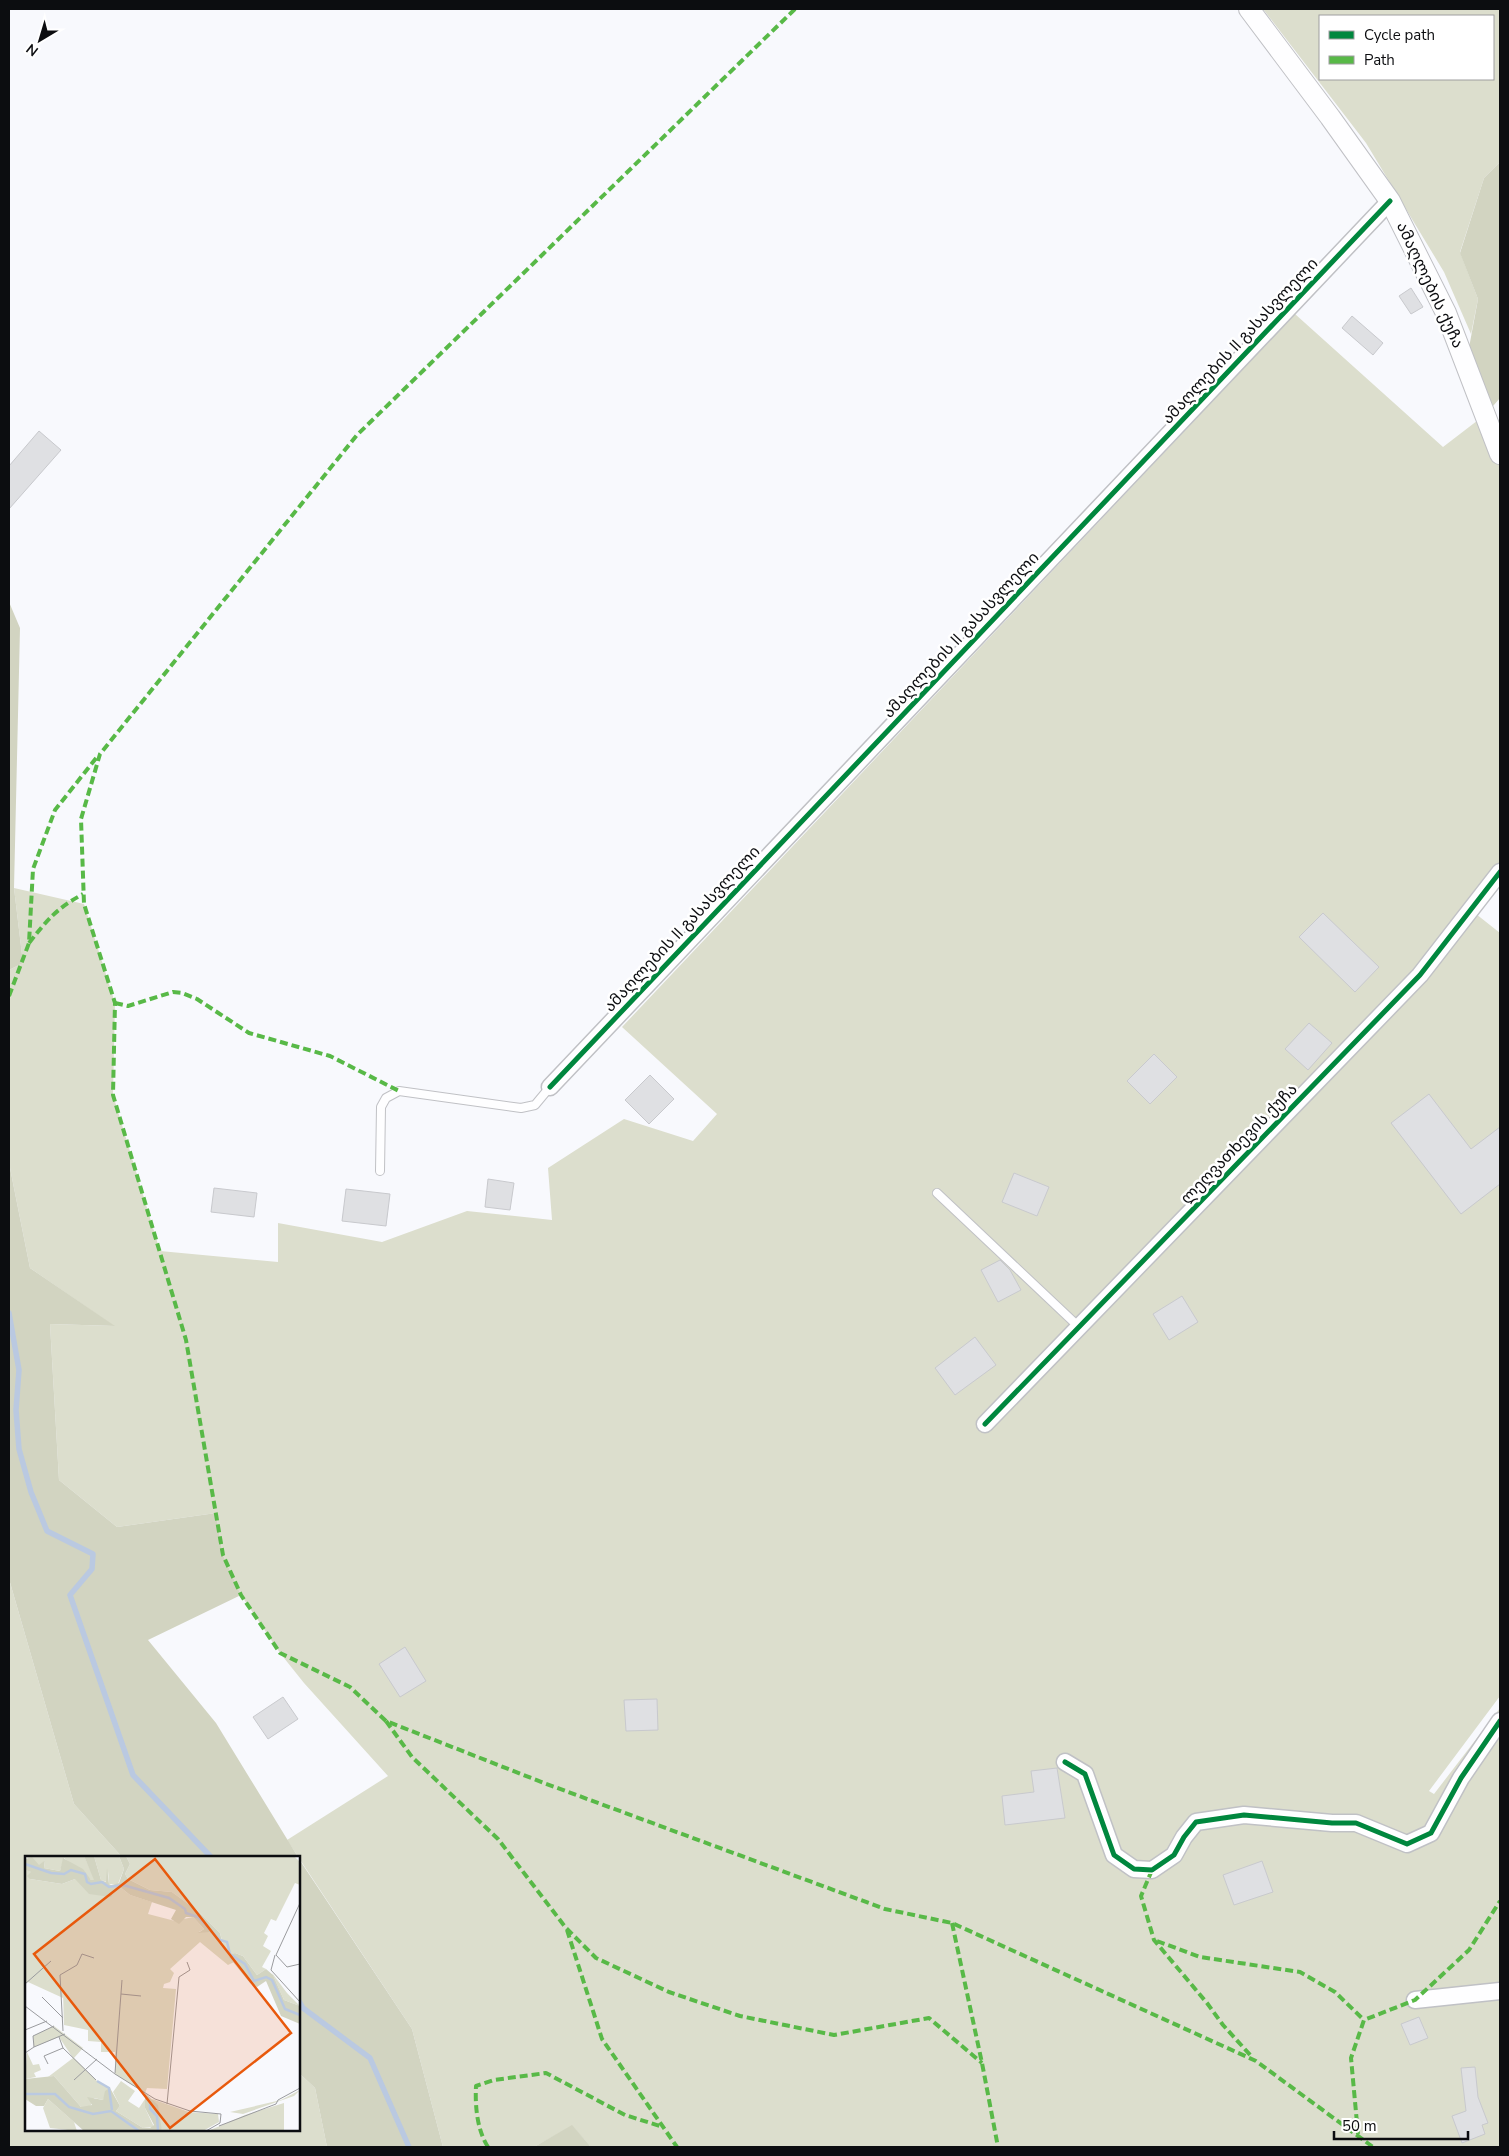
<svg xmlns="http://www.w3.org/2000/svg" width="1509" height="2156" font-family="'Nunito Sans','Noto Sans Georgian',sans-serif">
	<style>
		.green { fill: #dcdecd; fill-rule: evenodd }
		.forest { fill: #d2d4c1 }
		.lines { fill: none; stroke-linecap: round; stroke-linejoin: round }
		.stream { stroke: #bac9e1; stroke-width: 5.5 }
		.building { fill: #dfe0e3; stroke: #c8c9cd }
		.service-casing { stroke: #c0c1c5; stroke-width: 10 }
		.minor-casing { stroke: #c0c1c5; stroke-width: 19 }
		.tertiary-casing { stroke: #c0c1c5; stroke-width: 22 }
		.service { stroke: #fefeff; stroke-width: 8 }
		.minor { stroke: #fefeff; stroke-width: 16 }
		.tertiary { stroke: #fefeff; stroke-width: 20 }
		.quiet { stroke: #58b947; stroke-width: 4; stroke-dasharray: 8 4; stroke-linecap: butt }
		.cycleway-casing { stroke: #fff; stroke-width: 8 }
		.cycleway { stroke: #00873e; stroke-width: 5 }
		.labels { text-anchor: middle; dominant-baseline: central; stroke-width: 5; stroke-linejoin: round; paint-order: stroke }
		.street-label { font-size: 16px; fill: #0c0d10; stroke: #fff }
		.inset-river { fill: none; stroke: #bac9e1; stroke-width: 2.5 }
		.inset-road { fill: none; stroke: #9a9b9e; stroke-width: 1 }
		.view { fill: #e8590c; fill-opacity: 0.15; stroke: #e8590c; stroke-width: 2.5 }
		.inset-edge { fill: none; stroke: #0c0d10; stroke-width: 2.5 }
	</style>
	<rect width="100%" height="100%" fill="#f8f9fd"/>
	<g class="green">
		<path d="M1263,9H1500V162L1484,178L1460,252L1478,299L1471,334L1444,272L1366,143ZM1320,16H1493V79H1320Z"/>
		<polygon points="1295,314 1443,447 1486,414 1500,454 1500,872 1471,910 1500,933 1500,1696 1429,1791 1434,1794 1500,1708 1500,2147 591,2147 572,2126 534,2147 443,2147 412,2029 287,1840 388,1776 304,1683 280,1653 241,1595 223,1555 216,1513 117,1527 59,1480 50,1324 114,1326 30,1268 9,1163 9,970 23,963 14,888 84,904 115,1003 113,1095 160,1251 278,1262 278,1223 382,1242 467,1211 552,1220 548,1168 624,1119 693,1141 717,1114 622,1027"/>
		<polygon points="9,1579 74,1804 122,1857 26,1857 26,2130 299,2130 299,2073 315,2088 327,2147 9,2147"/>
	</g>
	<g class="forest">
		<polygon points="1500,162 1500,398 1486,414 1466,364 1478,299 1460,253 1484,178"/>
		<polygon points="9,602 20,628 14,888 23,963 9,970"/>
		<polygon points="9,1163 30,1268 115,1326 50,1324 59,1480 117,1527 216,1513 223,1555 241,1595 148,1640 216,1723 298,1857 122,1857 74,1804 9,1579"/>
		<polygon points="299,1859 412,2029 443,2147 327,2147 315,2088 299,2073"/>
		<polygon points="572,2125 591,2147 534,2147"/>
	</g>
	<g class="lines">
		<g class="stream">
			<polyline points="9,1313 19,1370 16,1410 19,1449 31,1492 47,1531 93,1554 92,1569 70,1595 133,1775 211,1857"/>
			<polyline points="299,2001 303,2008 370,2058 409,2147"/>
		</g>
	</g>
	<g class="building">
		<polygon points="1411,288 1423,307 1411,314 1399,296"/>
		<polygon points="1352,316 1383,343 1373,355 1342,328"/>
		<polygon points="39,431 61,450 9,509 9,466"/>
		<polygon points="1323,913 1379,967 1355,992 1299,937"/>
		<polygon points="1309,1023 1332,1043 1308,1070 1285,1049"/>
		<polygon points="1154,1054 1177,1077 1150,1104 1127,1081"/>
		<polygon points="650,1075 674,1099 649,1124 625,1100"/>
		<polygon points="1429,1094 1471,1149 1500,1127 1500,1184 1461,1214 1391,1123"/>
		<polygon points="1014,1173 1049,1187 1037,1216 1002,1202"/>
		<polygon points="488,1179 514,1183 510,1210 485,1207"/>
		<polygon points="214,1188 257,1193 254,1217 211,1212"/>
		<polygon points="346,1189 390,1194 386,1226 342,1221"/>
		<polygon points="1000,1260 1010,1270 1021,1290 998,1302 981,1270"/>
		<polygon points="1182,1296 1198,1322 1169,1340 1153,1314"/>
		<polygon points="975,1337 996,1365 955,1395 935,1368"/>
		<polygon points="405,1647 426,1681 400,1697 379,1664"/>
		<polygon points="283,1697 298,1719 268,1739 253,1717"/>
		<polygon points="657,1699 658,1730 626,1731 624,1700"/>
		<polygon points="1057,1768 1065,1818 1005,1825 1002,1796 1034,1792 1031,1771"/>
		<polygon points="1262,1861 1273,1892 1234,1905 1223,1875"/>
		<polygon points="1419,2017 1428,2038 1410,2045 1401,2024"/>
		<polygon points="1475,2067 1478,2097 1488,2123 1482,2125 1485,2134 1462,2143 1452,2116 1466,2111 1461,2068"/>
	</g>
	<g class="lines">
		<defs>
			<g id="service">
				<polyline points="380,1171 381,1107 386,1098 399,1091 521,1108 535,1105 550,1087"/>
				<polyline points="937,1193 1079,1327"/>
			</g>
			<g id="minor">
				<polyline points="550,1087 1390,201"/>
				<polyline points="985,1424 1420,975 1500,872"/>
				<polyline points="1065,1762 1085,1774 1114,1855 1134,1869 1152,1870 1174,1855 1184,1837 1196,1822 1244,1815 1332,1823 1356,1823 1407,1844 1431,1833 1461,1778 1500,1721"/>
				<polyline points="1415,2000 1500,1991"/>
			</g>
			<polyline id="tertiary" points="1249,9 1330,117 1390,201 1446,313 1500,454"/>
		</defs>
		<use href="#service" class="service-casing"/>
		<use href="#minor" class="minor-casing"/>
		<use href="#tertiary" class="tertiary-casing"/>
		<use href="#service" class="service"/>
		<use href="#minor" class="minor"/>
		<use href="#tertiary" class="tertiary"/>
		<g class="quiet">
			<polyline points="795,9 357,435 100,754 81,819 84,904 115,1003 113,1095 186,1340 223,1555 241,1595 280,1653 350,1687 386,1721 544,1783 885,1909 952,1923 1256,2061 1373,2147"/>
			<path d="M29,943C48,919 56,909 83,894"/>
			<polyline points="9,996 29,943 33,869 55,810 97,757"/>
			<polyline points="115,1003 128,1006 173,992 182,993 197,999 249,1033 330,1056 399,1091"/>
			<polyline points="386,1721 412,1757 498,1839 566,1928 596,1958 669,1992 740,2016 834,2035 929,2018 982,2063"/>
			<polyline points="1152,1870 1141,1896 1154,1940 1207,2003 1223,2025 1252,2057"/>
			<polyline points="952,1923 982,2063 998,2147"/>
			<polyline points="567,1930 602,2039 677,2147"/>
			<polyline points="1157,1941 1200,1957 1300,1972 1335,1992 1364,2020"/>
			<polyline points="1358,2134 1351,2058 1364,2020 1415,2000 1469,1950 1500,1901"/>
			<path d="M488,2147C477,2130 475,2106 476,2086L494,2080L546,2073L625,2115L660,2126"/>
		</g>
		<defs>
			<g id="cycleway">
				<polyline points="550,1087 1390,201"/>
				<polyline points="985,1424 1420,975 1500,872"/>
				<polyline points="1065,1762 1085,1774 1114,1855 1134,1869 1152,1870 1174,1855 1184,1837 1196,1822 1244,1815 1332,1823 1356,1823 1407,1844 1431,1833 1461,1778 1500,1721"/>
			</g>
		</defs>
		<use href="#cycleway" class="cycleway-casing"/>
		<use href="#cycleway" class="cycleway"/>
	</g>
	<g class="labels">
		<g class="street-label">
			<text transform="translate(1430 285) rotate(65)">ამაღლების ქუჩა</text>
			<text transform="translate(1240 341) rotate(-47)">ამაღლების II გასასვლელი</text>
			<text transform="translate(961 635) rotate(-47)">ამაღლების II გასასვლელი</text>
			<text transform="translate(682 929) rotate(-47)">ამაღლების II გასასვლელი</text>
			<text transform="translate(1239 1144) rotate(-46)">ლეღვათხევის ქუჩა</text>
		</g>
	</g>
	<g transform="translate(25 1856)">
		<rect width="275" height="275" fill="#f8f9fd"/>
		<path d="M0,0H59L70,24H66L39,2L35,15L19,12L20,4L14,10ZM69,0H94L99,13L93,28H84L83,15L82,26L76,24ZM101,0H269L275,6V29L270,27L251,65L246,63L239,77L243,80L238,90L246,95L237,111L241,113L232,119L218,100L210,97L209,106L203,109L175,86L145,113L149,117L145,126L139,128L138,132L151,133L142,233L122,232L120,237L90,218V196H76V186L63,185V174L39,169L38,137V142L3,126L0,128V14L7,16L5,23L37,28L50,23L95,31L105,39L127,46L123,58L150,65L168,61L179,73L174,76H184L198,88L195,77L173,55L147,36L125,34L103,23L100,18L105,8ZM247,117L262,137L275,150L259,144ZM29,170L58,192L49,202L72,225L84,232L78,244L69,242L65,251H56L29,220L23,221L48,202L34,181L9,191L8,180ZM2,196L8,209L14,208L16,214L9,217L11,221L0,223ZM96,225L110,235L103,245L114,252L120,243V252L129,271L118,272L91,255L95,250L88,236ZM275,234L269,240L218,258L205,256L256,244ZM23,243L49,266L52,275L25,272L18,252ZM127,243L164,256L193,258L194,266L178,275H137ZM259,247V275H183L220,259Z" fill="#dcdecd"/>
		<path d="M59,0H69L76,24L81,26L82,12L84,28L86,29L94,27L99,13L94,0H101L105,8L100,18L103,23L125,34L147,36L173,55L195,77L198,89L184,76L173,77L179,73L168,61H161L154,68L146,63L151,54L105,39L95,31L90,33L86,41L64,38L50,23L37,28L5,23L2,20L6,16L0,14V3L7,1L14,9L20,4L19,12L35,15L38,2L58,13L66,24H69ZM210,97L218,100L232,119L241,113L248,119L259,144L275,150V168L256,160L241,125L232,131L225,127L204,101ZM29,220L56,251L67,249L62,241L78,244L80,235L85,232L95,250L91,255L118,272H125L129,269L120,252V237L133,249L137,275H59L23,243L19,250H11L0,243V223Z" fill="#d2d4c1"/>
		<path class="inset-river" d="M0,8L26,17L39,18L46,14L60,18L62,26L66,28L77,26L84,31L98,29L144,42L160,53L161,57L173,61L195,84L202,86L205,98L220,108L229,125L241,121L247,124L260,153L275,159M72,225L84,232L87,254M0,238H30L44,251L68,258L86,255L114,275M125,248V253L132,260L133,275"/>
		<path class="inset-road" d="M275,47L251,99L262,111L275,108M250,99L246,114L275,146M0,128L26,105M96,138L116,140M17,141L38,162M0,150L90,218L130,243L165,255L196,258L195,267L181,275M0,174L22,165M38,175L35,119L52,109L57,98L69,102M34,181L38,192L71,224M9,191L40,178M0,197L9,191L8,180L29,170M23,208L19,200L38,192M90,217L97,124M49,224L72,203M142,248L154,121L165,114L162,106M194,270L251,248L253,244L275,232"/>
		<path class="view" d="M130,3L266,177L145,272L9,98Z"/>
		<rect width="275" height="275" class="inset-edge"/>
	</g>
	<rect width="1509" height="2156" fill="none" stroke="#0c0d10" stroke-width="20"/>
	<rect x="1319" y="15" width="175" height="65" fill="#ffffff" stroke="#9e9e9f"/>
	<rect x="1329" y="31" width="25" height="8" fill="#00873e" stroke="#9e9e9f"/>
	<text x="1364" y="40" font-size="15" fill="#0c0d10">Cycle path</text>
	<rect x="1329" y="56" width="25" height="8" fill="#58b947" stroke="#9e9e9f"/>
	<text x="1364" y="65" font-size="15" fill="#0c0d10">Path</text>
	<g transform="translate(40 40) rotate(218)" stroke="#ffffff" stroke-width="4" paint-order="stroke">
	<path d="M0-4L9 19L0 12L-9 19Z" fill="#0c0d10"/>
	<text y="-8" font-size="14" font-weight="bold" text-anchor="middle" fill="#0c0d10">N</text>
	</g>
	<path d="M1334 2131v8h134v-8" fill="none" stroke="#0c0d10" stroke-width="2.5"/>
	<text x="1342" y="2131" font-size="15" fill="#0c0d10" stroke="#ffffff" stroke-width="4" paint-order="stroke">50 m</text>
</svg>
